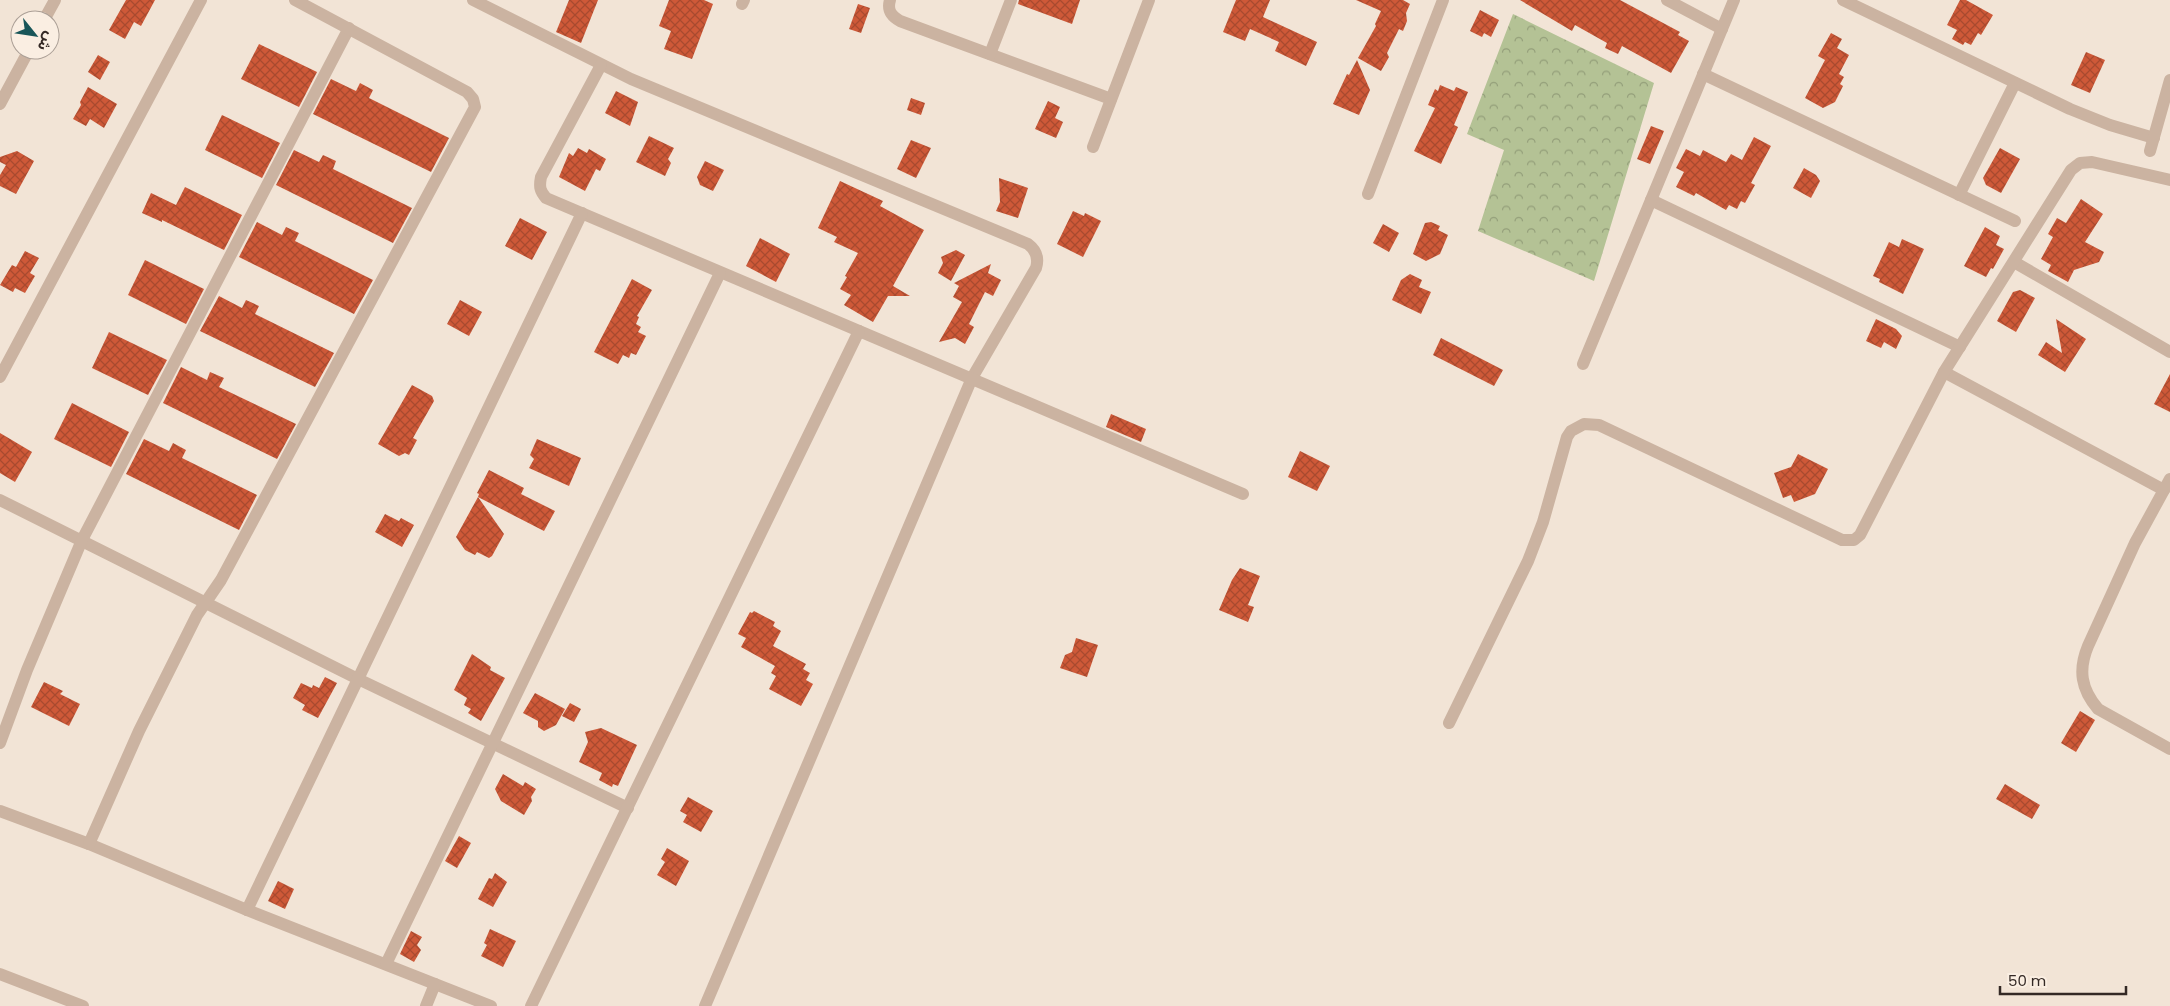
<svg xmlns="http://www.w3.org/2000/svg" width="2170" height="1006" font-family="Poppins,'Noto Sans Arabic',sans-serif">
	<style>
		.forest { fill: url(#forest-crowns) }
		.building { fill: url(#building-cross-hatch) }
		.lines { fill: none; stroke-linecap: round; stroke-linejoin: round }
		.minor { stroke: #cbb3a1; stroke-width: 12 }
	</style>
	<defs>
		<pattern id="forest-crowns" width="20" height="18" patternUnits="userSpaceOnUse" patternTransform="scale(1.25)"><rect width="20" height="18" fill="#b4c295"/><path d="M2 6a3 3 0 1 1 6 0M12 15a3 3 0 1 1 6 0" fill="none" stroke="#939e79"/></pattern>
		<pattern id="building-cross-hatch" width="8" height="8" patternUnits="userSpaceOnUse" patternTransform="scale(1.25)"><rect width="8" height="8" fill="#ce5938"/><path d="M0 0l8 8M0 8l8-8" fill="none" stroke="#a84a2f"/></pattern>
	</defs>
	<rect width="100%" height="100%" fill="#f2e4d6"/>
	<polygon class="forest" points="1513,14 1654,83 1594,281 1478,231 1504,150 1467,134"/>
	<g class="building">
		<polygon points="126,0 155,0 141,26 134,22 125,39 109,30"/>
		<polygon points="569,0 598,0 581,43 556,32"/>
		<polygon points="669,0 704,0 713,4 692,59 664,49 671,31 659,26"/>
		<polygon points="1019,0 1080,0 1072,24 1018,4"/>
		<polygon points="1236,0 1270,0 1263,17 1317,42 1306,66 1275,51 1279,42 1250,29 1245,41 1223,32"/>
		<polygon points="1356,0 1403,0 1410,4 1406,13 1407,21 1403,31 1399,29 1387,53 1389,57 1381,71 1358,58 1376,26 1375,24 1381,11"/>
		<polygon points="1520,0 1620,0 1680,32 1678,35 1689,41 1671,73 1622,46 1618,54 1605,48 1607,43 1575,25 1572,31"/>
		<polygon points="1960,0 1966,0 1993,15 1981,35 1978,33 1971,45 1965,42 1963,45 1952,39 1957,30 1947,25"/>
		<polygon points="858,4 870,8 861,33 849,29"/>
		<polygon points="1480,10 1499,20 1491,37 1484,33 1482,37 1470,31"/>
		<polygon points="1831,33 1842,39 1837,48 1849,55 1839,74 1844,77 1840,84 1843,86 1835,102 1823,108 1805,98 1825,60 1818,56"/>
		<polygon points="259,44 317,72 299,107 241,79"/>
		<polygon points="2086,52 2105,60 2090,93 2071,85"/>
		<polygon points="98,55 110,62 100,80 88,72"/>
		<polygon points="1357,60 1370,90 1359,115 1333,104 1347,74 1349,75"/>
		<polygon points="331,79 356,91 360,83 373,90 369,98 449,138 431,172 313,114"/>
		<polygon points="1440,85 1454,91 1456,87 1468,92 1454,125 1458,127 1441,164 1414,151 1435,108 1428,105 1435,89 1438,91"/>
		<polygon points="88,87 117,104 104,128 90,119 86,126 73,119 81,105 80,102"/>
		<polygon points="616,91 638,102 630,126 605,113"/>
		<polygon points="911,98 925,103 921,115 907,110"/>
		<polygon points="1048,101 1060,107 1055,118 1063,122 1056,138 1035,129"/>
		<polygon points="222,115 280,143 262,178 205,150"/>
		<polygon points="1651,126 1664,131 1650,164 1637,159"/>
		<polygon points="649,136 674,148 668,159 671,163 665,176 636,162"/>
		<polygon points="1754,137 1771,146 1751,183 1755,185 1745,203 1741,201 1737,209 1729,205 1726,210 1696,193 1694,196 1676,187 1684,172 1676,168 1686,149 1700,156 1703,150 1726,162 1731,154 1742,160"/>
		<polygon points="911,140 931,148 916,178 897,169"/>
		<polygon points="578,148 587,153 589,149 606,159 600,171 596,169 585,191 559,177 569,153 573,156"/>
		<polygon points="2000,148 2020,159 2001,193 1986,185 1983,178"/>
		<polygon points="294,150 319,162 323,155 336,161 333,169 412,208 393,243 276,185"/>
		<polygon points="17,151 34,161 16,194 0,186 0,175 6,165 0,162 0,157"/>
		<polygon points="705,161 724,170 713,191 700,185 697,177"/>
		<polygon points="1804,168 1816,175 1820,181 1811,198 1793,188"/>
		<polygon points="999,178 1028,188 1018,218 996,211 1000,202"/>
		<polygon points="840,181 883,201 880,206 924,230 893,286 910,296 888,296 873,322 844,305 851,295 840,289 847,277 845,276 858,253 834,242 837,237 818,228"/>
		<polygon points="185,187 242,215 224,250 162,220 162,222 142,213 151,193 176,205"/>
		<polygon points="2081,199 2103,214 2085,242 2104,252 2099,262 2074,270 2068,282 2048,271 2051,265 2041,259 2053,237 2048,234 2057,218 2066,223"/>
		<polygon points="1073,211 1084,216 1085,213 1101,221 1083,257 1057,244"/>
		<polygon points="520,218 547,232 532,260 505,246"/>
		<polygon points="257,222 282,235 286,227 299,233 295,241 373,280 354,314 239,257"/>
		<polygon points="1431,222 1440,226 1438,230 1448,235 1440,254 1426,261 1413,254 1425,223"/>
		<polygon points="1383,224 1399,233 1389,252 1373,243"/>
		<polygon points="1985,227 2000,236 1996,245 2004,249 1993,269 1991,268 1986,277 1964,266"/>
		<polygon points="760,238 790,254 776,282 746,266"/>
		<polygon points="1902,239 1924,249 1903,294 1879,282 1880,279 1873,276 1889,242 1899,247"/>
		<polygon points="956,250 965,255 951,281 938,273 943,263 941,257"/>
		<polygon points="25,251 39,258 30,273 35,276 25,293 15,288 13,292 0,285 12,265 16,267"/>
		<polygon points="145,260 204,289 186,324 128,295"/>
		<polygon points="991,264 988,273 1001,280 993,296 985,292 969,324 974,327 965,344 955,338 939,342 962,302 953,297 959,286 954,283"/>
		<polygon points="1410,274 1422,280 1419,287 1431,292 1421,314 1392,300 1401,280"/>
		<polygon points="632,279 652,290 637,316 639,317 636,324 641,327 638,332 646,336 636,355 631,353 629,358 623,355 618,364 594,352"/>
		<polygon points="2020,290 2035,298 2016,332 1997,321 2013,292"/>
		<polygon points="219,296 242,308 246,300 259,306 255,314 334,353 315,387 200,331"/>
		<polygon points="460,300 482,312 469,336 447,324"/>
		<polygon points="1876,319 1896,329 1902,336 1896,349 1884,342 1881,348 1866,341"/>
		<polygon points="2056,319 2086,339 2065,372 2038,355 2046,342 2062,353"/>
		<polygon points="109,332 167,360 148,395 92,368"/>
		<polygon points="1441,338 1503,370 1494,386 1433,355"/>
		<polygon points="181,367 207,380 210,372 224,378 219,387 296,424 277,459 163,403"/>
		<polygon points="2170,374 2170,412 2154,404"/>
		<polygon points="412,385 432,396 434,401 413,438 417,440 409,455 405,453 399,456 378,444"/>
		<polygon points="72,403 129,432 111,467 54,439"/>
		<polygon points="1111,414 1146,429 1141,442 1106,427"/>
		<polygon points="0,433 32,452 15,482 0,473"/>
		<polygon points="144,439 169,451 173,443 186,450 182,458 257,495 239,530 126,474"/>
		<polygon points="537,439 581,458 569,486 529,468 534,459 530,455"/>
		<polygon points="1300,451 1330,466 1317,491 1288,477"/>
		<polygon points="1798,454 1828,469 1815,494 1794,502 1791,495 1783,498 1774,473 1791,467"/>
		<polygon points="489,470 524,488 521,494 555,511 544,531 478,497 479,494 477,493"/>
		<polygon points="478,497 504,534 492,556 489,558 477,552 475,555 465,550 456,537"/>
		<polygon points="385,514 399,521 401,518 414,525 402,547 375,532"/>
		<polygon points="1240,568 1260,576 1248,605 1254,607 1248,622 1219,610 1232,580"/>
		<polygon points="754,611 775,622 773,626 781,631 773,646 806,664 803,669 810,673 806,680 813,684 801,706 769,689 776,676 771,673 775,666 741,647 746,638 738,634 750,612 752,613"/>
		<polygon points="1076,638 1098,645 1087,677 1060,668 1065,655 1072,652"/>
		<polygon points="472,654 491,667 490,670 505,678 481,721 468,713 471,709 464,705 467,698 454,690"/>
		<polygon points="325,677 337,683 318,718 302,710 305,705 293,698 301,683 312,688 313,685 319,688"/>
		<polygon points="44,682 63,691 60,694 80,704 69,726 31,707"/>
		<polygon points="535,693 565,709 556,725 544,731 538,727 538,721 523,713"/>
		<polygon points="570,703 581,709 574,722 562,716"/>
		<polygon points="2080,711 2095,720 2076,752 2061,743"/>
		<polygon points="601,728 637,745 618,786 613,784 612,787 599,780 602,773 579,762 588,742 585,732"/>
		<polygon points="503,774 523,786 525,782 536,789 531,797 532,801 524,815 501,801 495,789"/>
		<polygon points="2005,784 2040,805 2032,819 1996,799"/>
		<polygon points="688,797 713,811 701,832 683,822 687,815 680,811"/>
		<polygon points="459,836 471,843 457,868 445,861"/>
		<polygon points="667,848 689,861 676,886 657,875 665,862 661,859"/>
		<polygon points="495,873 507,882 493,907 478,899 489,878 492,879"/>
		<polygon points="278,881 294,889 285,909 268,901"/>
		<polygon points="490,929 516,941 503,967 481,956 487,945 484,943"/>
		<polygon points="411,931 422,937 417,945 421,950 414,962 400,954"/>
	</g>
	<g class="lines">
		<g class="minor">
			<path d="M473,0L631,79L1028,244C1036,250 1039,258 1036,268L972,378L705,1006"/>
			<path d="M890,0C887,10 891,16 900,21L1111,99"/>
			<polyline points="1667,0 1722,29"/>
			<polyline points="1843,0 2070,109 2110,125 2154,138"/>
			<polyline points="742,4 744,0"/>
			<polyline points="44,20 55,0"/>
			<polyline points="990,54 1011,0"/>
			<path d="M601,65L541,177C539,187 540,191 546,198L1243,494"/>
			<polyline points="1703,74 2015,221"/>
			<polyline points="0,104 29,50"/>
			<polyline points="1093,147 1149,0"/>
			<polyline points="2150,151 2170,80"/>
			<polyline points="1368,194 1443,0"/>
			<polyline points="1959,195 2015,83"/>
			<polyline points="1651,200 1960,347"/>
			<polyline points="2014,262 2170,352"/>
			<polyline points="1583,364 1734,0"/>
			<polyline points="1944,372 2164,490"/>
			<polyline points="0,377 201,0"/>
			<path d="M2170,479L2135,543L2088,646C2078,670 2081,689 2098,709L2170,749"/>
			<polyline points="0,500 358,679 628,808"/>
			<polyline points="1449,723 1528,561 1543,522 1567,437 1571,431 1584,424 1599,425 1842,540 1854,540 1860,535 1944,372 2071,170 2080,163 2092,162 2170,180"/>
			<polyline points="0,743 27,670 82,540 349,28"/>
			<polyline points="0,811 89,844 247,910 491,1006"/>
			<polyline points="89,844 139,731 197,615 221,580 475,107 473,99 467,92 295,0"/>
			<polyline points="247,910 582,213"/>
			<polyline points="386,964 720,273"/>
			<polyline points="0,974 83,1006"/>
			<polyline points="426,1006 435,984"/>
			<polyline points="531,1006 859,331"/>
		</g>
	</g>
	<g transform="translate(35 35) rotate(120)"><circle r="24" fill="#faeee2" stroke="#ab9f96"/>
	<path d="M0-4L9 19L0 12L-9 19Z" fill="#185558"/>
	<text y="-8" font-size="14" font-weight="bold" text-anchor="middle" fill="#342925">ش</text>
	</g>
	<path d="M2000 986v8h126v-8" fill="none" stroke="#342925" stroke-width="2.5"/>
	<text x="2008" y="986" font-size="15" fill="#342925" stroke="#faeee2" stroke-width="4" paint-order="stroke">50 m</text>
</svg>
